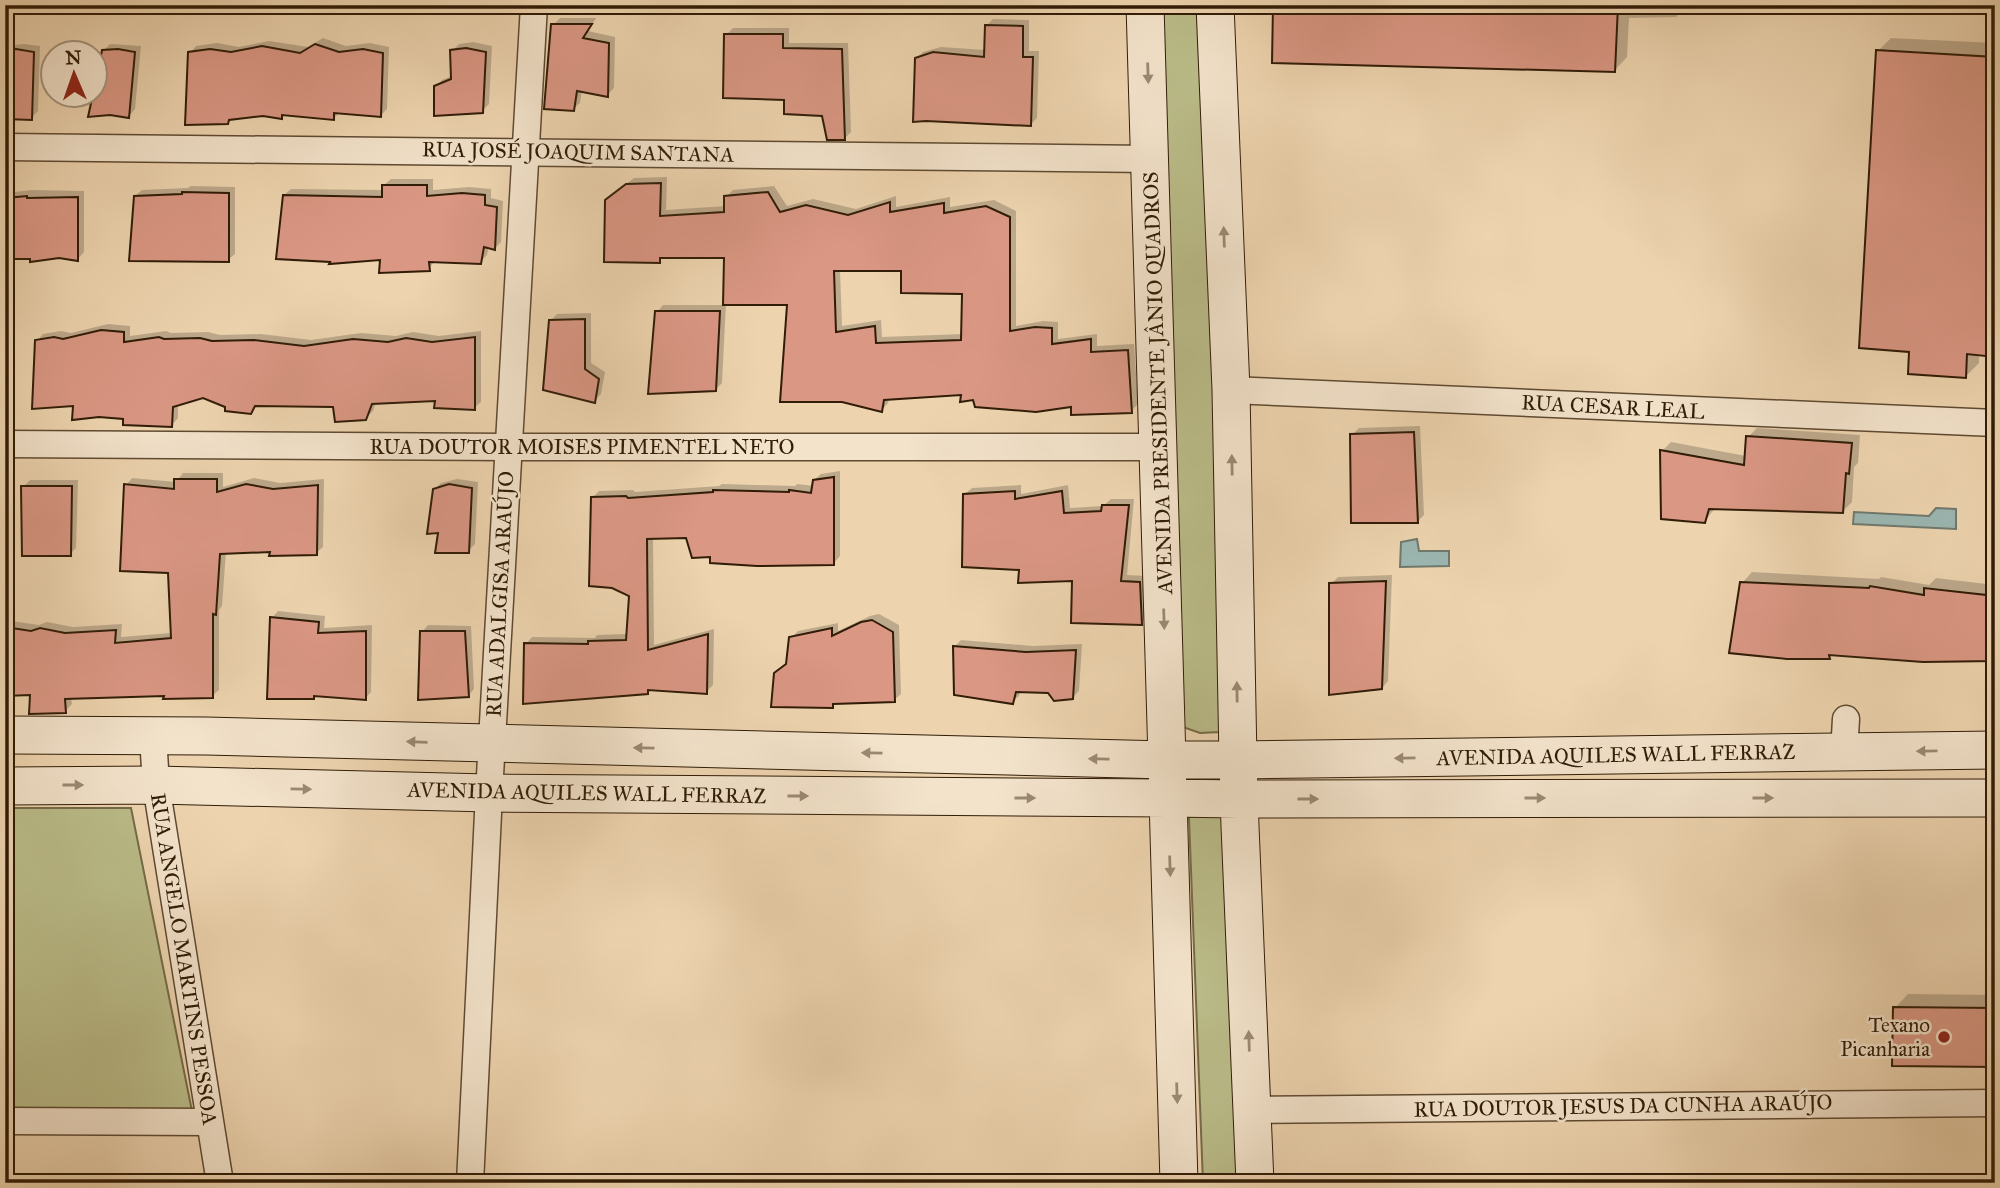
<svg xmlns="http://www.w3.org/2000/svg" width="2000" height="1188" font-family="'IM FELL Great Primer',serif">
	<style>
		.green { fill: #babc89; stroke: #756c48; stroke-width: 2 }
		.water { fill: #9bb7b2; stroke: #70796e; stroke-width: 2 }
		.shadow { fill: #0003; fill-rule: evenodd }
		.building { fill: #da9784; stroke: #301c07; stroke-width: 2; fill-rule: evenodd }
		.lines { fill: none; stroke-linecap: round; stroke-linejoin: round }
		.street-casing { stroke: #5f4a31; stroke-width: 29 }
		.secondary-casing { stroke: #301c07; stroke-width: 39 }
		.street { stroke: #f3e3cb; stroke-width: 26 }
		.secondary { stroke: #f3e3cb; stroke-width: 37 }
		.oneway { fill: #9b8973 }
		.poi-dot { fill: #8f2418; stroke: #f3e3cb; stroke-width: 2.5 }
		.labels { text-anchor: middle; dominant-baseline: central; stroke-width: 5; stroke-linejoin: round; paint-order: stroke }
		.street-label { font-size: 21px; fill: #301c07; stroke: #f3e3cb }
		.poi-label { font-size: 21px; fill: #301c07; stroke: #f3e3cb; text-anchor: end }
	</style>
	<rect width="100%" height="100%" fill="#edd4af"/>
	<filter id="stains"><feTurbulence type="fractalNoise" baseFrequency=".00286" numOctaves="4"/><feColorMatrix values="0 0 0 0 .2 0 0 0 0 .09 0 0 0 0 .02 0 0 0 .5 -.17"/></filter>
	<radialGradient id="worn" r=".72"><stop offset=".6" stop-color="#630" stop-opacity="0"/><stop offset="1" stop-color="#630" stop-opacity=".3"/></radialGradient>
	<g class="green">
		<polygon points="1160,5 1201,5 1214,309 1220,732 1200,733 1180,726"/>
		<polygon points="5,808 131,808 192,1111 5,1108"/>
		<polygon points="1191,814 1229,814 1246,1183 1203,1183 1189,818"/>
	</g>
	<g class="water">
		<polygon points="1936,508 1956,509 1956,529 1853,524 1854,512 1929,516"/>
		<polygon points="1417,539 1419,551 1449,551 1449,566 1400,567 1401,542"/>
	</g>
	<g class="shadow">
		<polygon points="1275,5 1688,5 1676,17 1629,18 1627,57 1615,70"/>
		<polygon points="560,18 596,18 588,31 615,37 614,88 607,95 582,90 580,103 573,109 553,25"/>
		<polygon points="993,19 1029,20 1029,51 1039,51 1037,118 1031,124 916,59 923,52 941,47 986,50 986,26"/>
		<polygon points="733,28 789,28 789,43 848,43 851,132 845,138 823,114 785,98 726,35"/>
		<polygon points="323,38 346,46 370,43 389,47 387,109 380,116 340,112 333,119 285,114 282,117 263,114 232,118 228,122 190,53 196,46 217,43 239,47 269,41 308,47"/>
		<polygon points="1891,38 1995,43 1995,355 1979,353 1979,363 1965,377 1911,350 1878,51"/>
		<polygon points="473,42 492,46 489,104 482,111 436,87 442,80 452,76 452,51 459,44"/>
		<polygon points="24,44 40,46 38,111 31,118 5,117 5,46"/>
		<polygon points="110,44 141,46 135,109 129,116 103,51"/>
		<path d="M667,177L666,210L726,206V197L733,190L774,186L787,206L813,199L856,209L896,196V207L950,197V207L994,200L1016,211V326L1043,321L1058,322V339L1097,334V346L1134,344L1138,404L1131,411L974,398L962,393L889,398L888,403L882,410L789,303H726L722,383L716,389L657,312L663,305H725V257H663L659,261L614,194L634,178ZM903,269L964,292L963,334L882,337L881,320L842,326L840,270Z"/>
		<polygon points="391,179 433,179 433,190 469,187 491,189 491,198 503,201 501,242 495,248 489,246 487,255 480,262 435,260 429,269 382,258 284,195 291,189 384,190 384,185"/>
		<polygon points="191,186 235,187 235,254 228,260 135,196 142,190 188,188"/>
		<polygon points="32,190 84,191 84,252 78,259 59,256 5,257 5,193"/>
		<polygon points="591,313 591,363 605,372 601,394 594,401 550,321 557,314"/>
		<polygon points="108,324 130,326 130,336 166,331 171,333 208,332 220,335 261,334 311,340 361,333 396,336 413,332 439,336 481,331 481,402 474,408 437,400 376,402 373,411 366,418 335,405 257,404 250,412 203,396 178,404 178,418 172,425 125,418 75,404 37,341 43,334 61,331 71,333"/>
		<polygon points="1420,426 1424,515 1417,522 1352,435 1359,428"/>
		<polygon points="1757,428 1860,435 1858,463 1854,467 1852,502 1843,511 1715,508 1705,521 1662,451 1671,442 1746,456 1748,437"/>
		<polygon points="840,471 840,556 834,563 712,555 687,536 653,537 654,645 714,629 713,685 706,692 651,688 648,692 526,644 532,637 595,638 597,635 628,634 631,595 592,498 599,491 633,490 635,492 719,486 722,484 795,486 797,484 814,486 814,480 821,474"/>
		<polygon points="183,473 223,473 223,487 254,478 280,483 324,479 323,547 316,553 271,551 226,552 222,606 219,610 219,690 212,696 166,694 71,697 72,704 65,711 31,693 5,693 5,620 39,625 47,622 73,627 122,624 121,637 172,633 170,571 126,485 132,478 176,482"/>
		<polygon points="1995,476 1995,519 1993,519"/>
		<polygon points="457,479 478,482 475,544 468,551 440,531 434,490 441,483"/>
		<polygon points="30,480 78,480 76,548 70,554 23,487"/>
		<polygon points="1021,485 1021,494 1068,485 1070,508 1103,506 1111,499 1134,499 1127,575 1146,576 1148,616 1141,623 1073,579 1020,569 965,494 972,488"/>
		<polygon points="1752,572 1879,579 1881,577 1929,585 1936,578 1995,585 1995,665 1985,664 1985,660 1832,654 1829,657 1742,583"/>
		<polygon points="1392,575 1388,681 1382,688 1331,584 1338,577"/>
		<polygon points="278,611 325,616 324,628 372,625 371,692 365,699 316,694 313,697 272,618"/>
		<polygon points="879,614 899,625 901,694 894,700 836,703 833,706 776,674 788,662 791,638 798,631 838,623 838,631 870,616"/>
		<polygon points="428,625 471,626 474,689 468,696 422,632"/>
		<polygon points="961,640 1033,646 1082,644 1079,691 1072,698 1049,691 1020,690 1019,696 1012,702 955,646"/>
		<polygon points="1908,994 1995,995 1995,1066 1895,1008"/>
	</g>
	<g class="building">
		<polygon points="1273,5 1618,5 1615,72 1272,63"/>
		<polygon points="551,24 592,24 583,38 609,43 608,97 577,91 574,111 544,109"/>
		<polygon points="985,25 1023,26 1023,57 1033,57 1031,126 926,121 913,122 915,58 933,52 984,57"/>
		<polygon points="724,34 783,34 783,48 842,49 845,140 827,140 822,116 784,114 784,100 723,98"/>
		<polygon points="315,44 339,52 363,49 383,53 381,117 334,113 334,120 282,115 282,119 263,116 229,120 228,124 185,125 188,52 210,49 231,52 262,46 300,53"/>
		<polygon points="466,48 486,52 483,113 434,116 434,86 451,79 450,50"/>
		<polygon points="16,49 34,52 32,120 5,119 5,51"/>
		<polygon points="118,49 135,52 129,118 110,115 88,117 93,94 94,94 102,50"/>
		<polygon points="1876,50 1995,57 1995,357 1967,354 1966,378 1908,374 1909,352 1859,348"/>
		<path d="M661,183L660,216L724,212V196L768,192L780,212L806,205L848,215L890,202V212L944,203V213L986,206L1010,217V331L1035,327L1052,328V344L1091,339V352L1128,350L1132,413L1071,415V407L1036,412L975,407L973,400L960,402L961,395L884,400L882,412L842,402H780L787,305H723L724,258H660V263L604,262L605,200L626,184ZM834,271H901V293L962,294L961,340L876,343L875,326L836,332Z"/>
		<polygon points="382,185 427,185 427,196 462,193 485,195 485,205 497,207 495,250 484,247 481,264 429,262 430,271 379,273 380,260 329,264 330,262 276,259 283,195 382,197"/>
		<polygon points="182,192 229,193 229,262 129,261 134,196 182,194"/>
		<polygon points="27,196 27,198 78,197 78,261 59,258 30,262 30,259 5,259 5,198"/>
		<polygon points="655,311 720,311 716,391 648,394"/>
		<polygon points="585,319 585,369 599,379 595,403 543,390 549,320"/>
		<polygon points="101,330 124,332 124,342 159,337 164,339 200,338 212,341 254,340 304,346 353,339 388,342 406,338 432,342 475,337 475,410 434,408 435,401 372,404 366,420 335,422 333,407 255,406 251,414 225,411 225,407 203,398 173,407 172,427 123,425 123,419 99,417 72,420 73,406 32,409 35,340 54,337 63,339"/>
		<polygon points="1414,432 1418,523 1351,523 1350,434"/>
		<polygon points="1746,436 1852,443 1849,474 1846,473 1843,513 1709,509 1705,523 1661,519 1660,450 1744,465"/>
		<polygon points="834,477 834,565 757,566 710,563 710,557 692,558 686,538 647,539 648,650 708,634 707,694 648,690 648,694 523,704 524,643 588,644 588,641 626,640 629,596 612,588 589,586 591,497 626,496 628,498 713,492 713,490 789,492 789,490 811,493 813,480"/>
		<polygon points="174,479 217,479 217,492 246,484 273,489 318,485 317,555 269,556 270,552 220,554 216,615 213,614 213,698 163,699 164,696 65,699 66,713 29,714 30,695 5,696 5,627 31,631 40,628 65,633 116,630 115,643 171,638 168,573 120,571 124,484 174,489"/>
		<polygon points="449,484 472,488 469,553 435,553 438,533 427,534 433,489"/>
		<polygon points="21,486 72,486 71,556 22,556"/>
		<polygon points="1015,491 1015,499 1062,491 1064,513 1101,511 1102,505 1129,505 1121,581 1140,582 1142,625 1071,623 1072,581 1018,583 1019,570 962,567 963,494"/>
		<polygon points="1386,581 1382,689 1329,695 1329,583"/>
		<polygon points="1740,582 1869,588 1870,586 1924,595 1924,588 1995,596 1995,661 1923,662 1829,655 1830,659 1787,659 1729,653"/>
		<polygon points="270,617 319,622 318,633 366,631 366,700 314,696 314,699 267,699"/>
		<polygon points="872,620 893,632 895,702 833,704 833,708 771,707 774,673 786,664 789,637 832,628 832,636 861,622"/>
		<polygon points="420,631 465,631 469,697 418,700"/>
		<polygon points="953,646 1026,652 1076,650 1073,699 1054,701 1048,693 1016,692 1013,704 954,695"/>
		<polygon points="1893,1007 1995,1008 1995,1067 1892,1066"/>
	</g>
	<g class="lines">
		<defs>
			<g id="street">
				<polyline points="5,147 1151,159"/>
				<polyline points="1231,390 1995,423"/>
				<polyline points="5,444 508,447 1159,447"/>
				<polyline points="153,736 156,785 220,1183"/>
				<polyline points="1844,752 1846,719"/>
				<polyline points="1252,1110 1995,1103"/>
				<polyline points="5,1121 209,1122"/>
				<polyline points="470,1183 489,793 534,5"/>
			</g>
			<g id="secondary">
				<polyline points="1215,5 1231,390 1238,760 1995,750"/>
				<polyline points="5,735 206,736 1167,760 1145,5"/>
				<polyline points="5,786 156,785 489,793 1168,798 1179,1183"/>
				<polyline points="1255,1183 1240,826 1238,760 1167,760 1168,798 1239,799 1995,798"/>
			</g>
		</defs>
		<use href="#street" class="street-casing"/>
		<use href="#secondary" class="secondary-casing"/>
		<use href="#street" class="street"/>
		<use href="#secondary" class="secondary"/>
	</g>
	<defs><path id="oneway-solid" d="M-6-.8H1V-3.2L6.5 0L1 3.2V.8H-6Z" transform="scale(1.75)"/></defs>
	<g class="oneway">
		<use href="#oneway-solid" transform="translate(1148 73) rotate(88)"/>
		<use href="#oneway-solid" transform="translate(1224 237) rotate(-92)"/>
		<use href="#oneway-solid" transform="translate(1232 465) rotate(-91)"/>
		<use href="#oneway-solid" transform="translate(1164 619) rotate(88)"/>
		<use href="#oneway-solid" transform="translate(1237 692) rotate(-91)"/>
		<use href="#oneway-solid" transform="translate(417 742) rotate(-178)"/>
		<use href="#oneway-solid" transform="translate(644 748) rotate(-179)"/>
		<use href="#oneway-solid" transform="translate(1927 751) rotate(179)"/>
		<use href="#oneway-solid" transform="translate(872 753) rotate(-179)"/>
		<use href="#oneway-solid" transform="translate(1405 758) rotate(179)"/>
		<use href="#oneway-solid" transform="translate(1099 759) rotate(-179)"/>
		<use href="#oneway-solid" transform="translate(73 785)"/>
		<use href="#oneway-solid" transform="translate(301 789) rotate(1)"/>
		<use href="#oneway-solid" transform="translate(798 796)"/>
		<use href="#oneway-solid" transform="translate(1025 798)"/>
		<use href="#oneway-solid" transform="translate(1535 798)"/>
		<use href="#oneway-solid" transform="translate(1763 798)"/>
		<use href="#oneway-solid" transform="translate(1308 799)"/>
		<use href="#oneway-solid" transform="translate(1170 866) rotate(88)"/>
		<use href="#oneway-solid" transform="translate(1249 1041) rotate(-92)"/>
		<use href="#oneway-solid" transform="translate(1177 1093) rotate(88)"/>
	</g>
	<circle class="poi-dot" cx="1944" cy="1037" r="7"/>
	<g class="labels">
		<g class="street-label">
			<text transform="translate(578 152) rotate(1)">RUA JOSÉ JOAQUIM SANTANA</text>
			<text transform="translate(1158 383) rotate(-92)">AVENIDA PRESIDENTE JÂNIO QUADROS</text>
			<text transform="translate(1613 407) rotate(3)">RUA CESAR LEAL</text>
			<text x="582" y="447">RUA DOUTOR MOISES PIMENTEL NETO</text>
			<text transform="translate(500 594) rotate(-87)">RUA ADALGISA ARAÚJO</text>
			<text transform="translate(1616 755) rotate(-1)">AVENIDA AQUILES WALL FERRAZ</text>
			<text transform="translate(587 793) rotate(1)">AVENIDA AQUILES WALL FERRAZ</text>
			<text transform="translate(184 959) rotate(81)">RUA ANGELO MARTINS PESSOA</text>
			<text transform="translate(1623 1106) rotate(-1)">RUA DOUTOR JESUS DA CUNHA ARAÚJO</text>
		</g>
		<g class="poi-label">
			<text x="1930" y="1025">Texano<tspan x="1930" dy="24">Picanharia</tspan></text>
		</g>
	</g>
	<rect width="2000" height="1188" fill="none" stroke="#edd4af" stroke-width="28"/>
	<rect x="7" y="7" width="1986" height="1174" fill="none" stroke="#301c07" stroke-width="3.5"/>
	<rect x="14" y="14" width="1972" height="1160" fill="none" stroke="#301c07" stroke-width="2"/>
	<g transform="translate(74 74) rotate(358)"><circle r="33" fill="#f3e3cb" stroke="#a5937d" stroke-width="2"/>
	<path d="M0-5L12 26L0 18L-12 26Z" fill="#8f2418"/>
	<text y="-10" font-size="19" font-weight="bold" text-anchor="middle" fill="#301c07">N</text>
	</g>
	<rect width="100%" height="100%" filter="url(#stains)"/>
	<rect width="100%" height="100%" fill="url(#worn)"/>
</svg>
